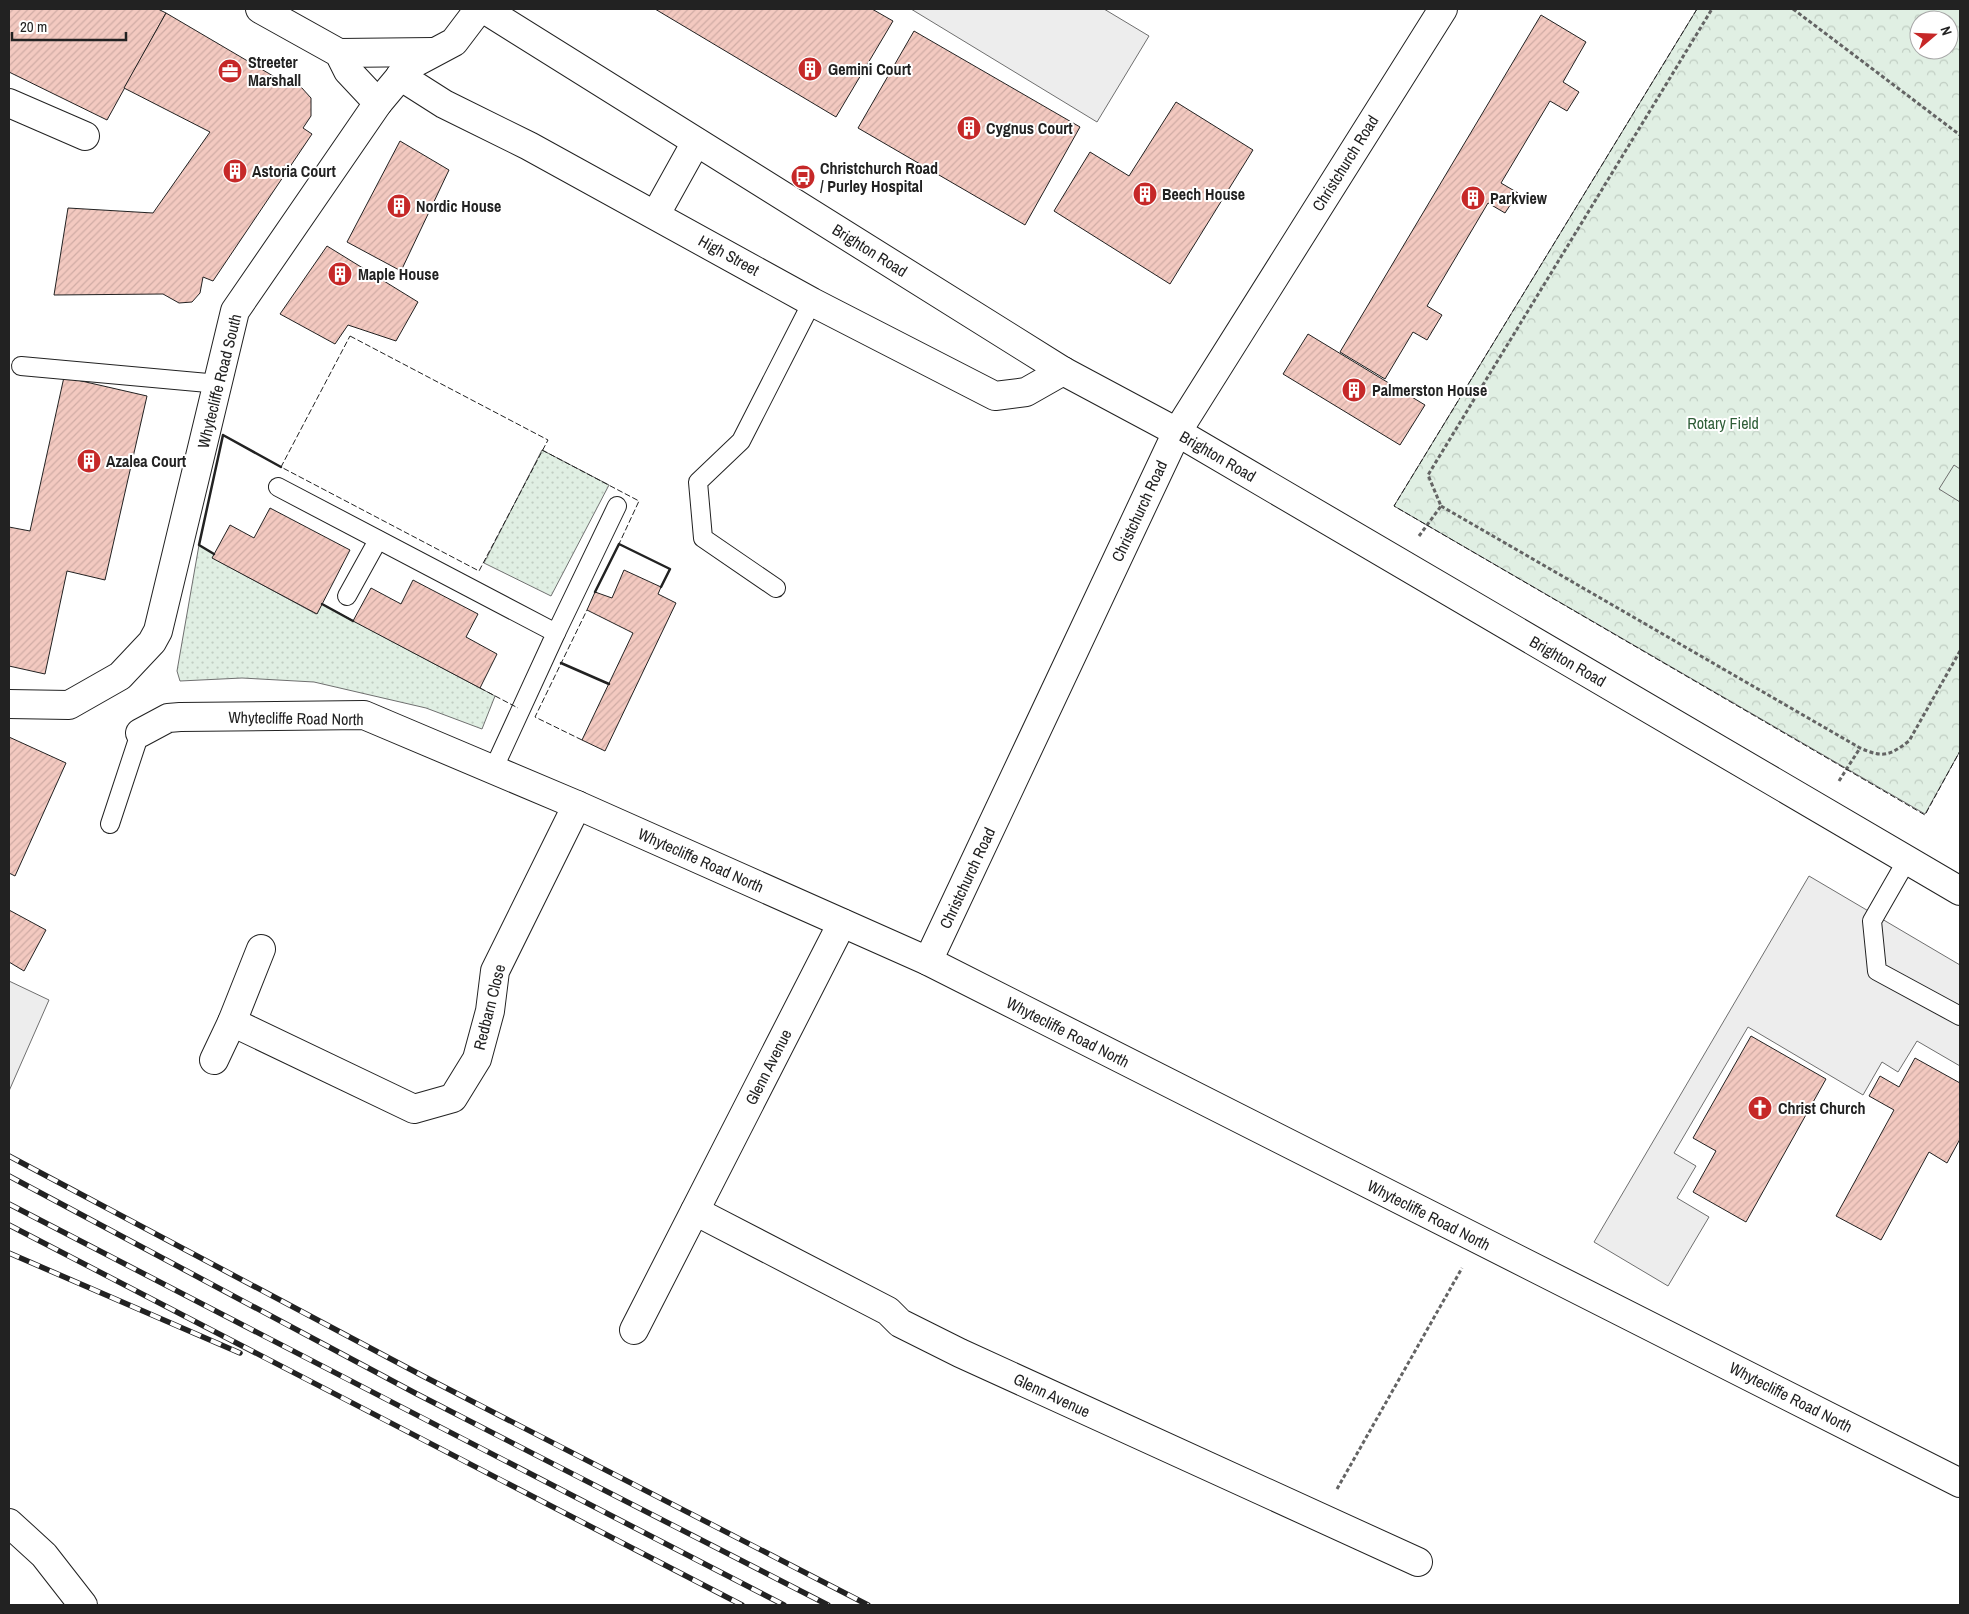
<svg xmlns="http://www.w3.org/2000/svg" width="1969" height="1614" font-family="'Archivo Narrow',sans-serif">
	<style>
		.grass { fill: url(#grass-dots); stroke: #6f6f6f }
		.park { fill: url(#park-crowns); stroke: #6f6f6f; fill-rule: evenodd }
		.garden { fill: #e0efe3; stroke: #6f6f6f }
		.parking { fill: #ededed; stroke: #6f6f6f }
		.building { fill: url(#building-hatch); stroke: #222 }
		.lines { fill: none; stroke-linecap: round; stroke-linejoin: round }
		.service-casing { stroke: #222; stroke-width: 20 }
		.minor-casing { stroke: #222; stroke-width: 30 }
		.primary-casing { stroke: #222; stroke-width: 30 }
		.path { stroke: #646464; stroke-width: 3; stroke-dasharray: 4 2.5; stroke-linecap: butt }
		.service { stroke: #fff; stroke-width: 18 }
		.minor { stroke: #fff; stroke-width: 28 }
		.primary { stroke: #fff; stroke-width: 28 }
		.rail-casing { stroke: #222; stroke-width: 5.5 }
		.rail { stroke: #fff; stroke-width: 4; stroke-dasharray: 11; stroke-linecap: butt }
		.fence { stroke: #222; stroke-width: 1; stroke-dasharray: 6 2.5; stroke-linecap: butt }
		.wall { stroke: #222; stroke-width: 2.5 }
		.labels { text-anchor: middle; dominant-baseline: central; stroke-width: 4; stroke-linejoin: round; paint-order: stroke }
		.poi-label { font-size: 16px; font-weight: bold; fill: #222; stroke: #fff; text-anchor: start }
		.street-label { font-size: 16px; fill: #222; stroke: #fff }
		.park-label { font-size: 16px; fill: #2f5e38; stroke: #fff }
	</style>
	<defs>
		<pattern id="grass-dots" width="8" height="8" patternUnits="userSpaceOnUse" patternTransform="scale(1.25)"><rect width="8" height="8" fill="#e0efe3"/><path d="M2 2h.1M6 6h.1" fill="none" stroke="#c0cdc2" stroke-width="1.8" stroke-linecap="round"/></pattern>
		<pattern id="park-crowns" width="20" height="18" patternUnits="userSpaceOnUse" patternTransform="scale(1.25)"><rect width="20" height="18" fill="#e0efe3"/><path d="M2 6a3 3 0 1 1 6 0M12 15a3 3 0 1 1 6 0" fill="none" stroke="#c0cdc2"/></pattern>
		<pattern id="building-hatch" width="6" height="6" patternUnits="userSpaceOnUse" patternTransform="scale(1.25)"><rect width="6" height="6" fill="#f3c9c0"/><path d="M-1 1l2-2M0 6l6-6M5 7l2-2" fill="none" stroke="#d0aca5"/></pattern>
	</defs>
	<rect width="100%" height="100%" fill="#fff"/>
	<g class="grass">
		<polygon points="542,450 609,485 551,596 484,563"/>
		<polygon points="199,545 214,554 213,558 316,614 322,604 495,696 482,729 426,708 314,682 242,678 180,681 177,671"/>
	</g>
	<path class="park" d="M1697,9H1960V751L1925,814L1394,506ZM1919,20H1949V50H1919Z"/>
	<polygon class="garden" points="1954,465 1960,469 1960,502 1939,489"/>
	<g class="parking">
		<polygon points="911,9 1104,9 1149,36 1097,122"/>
		<polygon points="1809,876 1960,965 1960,1066 1917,1041 1898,1072 1882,1062 1863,1095 1748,1027 1674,1153 1696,1166 1677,1198 1709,1217 1668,1286 1594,1242"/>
		<polygon points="9,981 49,1000 9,1091"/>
	</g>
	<g class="building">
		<polygon points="9,9 158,9 166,13 107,120 9,72"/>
		<polygon points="655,9 872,9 893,21 836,117"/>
		<polygon points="166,13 285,83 301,87 311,98 311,116 303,128 312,134 213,281 203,277 200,293 192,302 179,303 163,294 54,295 68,208 153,213 210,132 124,88"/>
		<polygon points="1541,15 1586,42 1563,82 1579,92 1567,111 1550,101 1501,183 1518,193 1505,213 1488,203 1427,306 1442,315 1427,340 1413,332 1385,379 1340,352"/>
		<polygon points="914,31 1080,127 1025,225 858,128"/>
		<polygon points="1176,102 1253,150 1170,284 1054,211 1090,152 1129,176"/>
		<polygon points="400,141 449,170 401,271 347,242"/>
		<polygon points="327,246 418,302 396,341 348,325 335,344 280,314"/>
		<polygon points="1308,334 1425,405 1400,445 1283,374"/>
		<polygon points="64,377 147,396 105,580 67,571 45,674 9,666 9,527 30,531"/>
		<polygon points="270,508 350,550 317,614 212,558 230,525 254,538"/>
		<polygon points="624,570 661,587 658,594 676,603 605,751 582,740 633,633 587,610 595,592 612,598"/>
		<polygon points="413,580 478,614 466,637 497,654 480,688 353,621 371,588 401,604"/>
		<polygon points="9,737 66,763 15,876 9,873"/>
		<polygon points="9,910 46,930 24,971 9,962"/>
		<polygon points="1751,1036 1826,1079 1746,1222 1693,1192 1716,1151 1693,1138"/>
		<polygon points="1915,1058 1960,1083 1960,1139 1947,1163 1929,1152 1881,1240 1836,1216 1894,1110 1869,1096 1880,1076 1899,1087"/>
	</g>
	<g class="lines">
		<defs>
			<g id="service">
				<polyline points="21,366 219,384"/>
				<polyline points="278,487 556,633 493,770"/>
				<polyline points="776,588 703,538 698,482 741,441 812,302"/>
				<polyline points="347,596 378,540"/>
				<polyline points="556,633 617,506"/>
				<polyline points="110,824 140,733"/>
				<polyline points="1907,860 1872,921 1877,971 1960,1016"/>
			</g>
			<g id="minor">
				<polyline points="260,9 339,53 348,71 378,103"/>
				<polyline points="339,53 433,52"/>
				<polyline points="400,76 444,104 529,146 812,302 995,396 1026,392 1063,371"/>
				<polyline points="9,103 85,136"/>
				<polyline points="656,214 696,142"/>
				<polyline points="9,704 69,705 120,676 152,642 158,631 235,311 378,103 409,66 454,42 479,9"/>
				<polyline points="140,733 168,718 180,717 364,715 577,805 928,961 1960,1483"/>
				<polyline points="928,961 1177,432 1443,9"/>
				<polyline points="232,1022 414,1109 453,1098 477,1059 490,1011 495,971 577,805"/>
				<polyline points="214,1060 232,1022 261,949"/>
				<polyline points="695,1211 888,1311 900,1323 960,1353 1418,1562"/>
				<polyline points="634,1330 842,923"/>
				<polyline points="9,1523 44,1555 83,1605"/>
			</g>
			<polyline id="primary" points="484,9 1063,371 1177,432 1960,891"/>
		</defs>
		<use href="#service" class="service-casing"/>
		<use href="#minor" class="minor-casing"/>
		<use href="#primary" class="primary-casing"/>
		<g class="path">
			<polyline points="1793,9 1960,135"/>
			<path d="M1441,506L1860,748C1883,758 1889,756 1909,741L1960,651"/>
			<polyline points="1419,536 1441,506 1428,475 1712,9"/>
			<polyline points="1839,781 1860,748"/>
			<polyline points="1337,1489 1462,1268"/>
		</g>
		<use href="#service" class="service"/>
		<use href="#minor" class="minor"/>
		<use href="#primary" class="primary"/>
		<defs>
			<g id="rail">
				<polyline points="9,1156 421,1375 868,1605"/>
				<polyline points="9,1176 415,1393 828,1605"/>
				<polyline points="9,1204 784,1605"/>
				<polyline points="9,1225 742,1605"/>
				<polyline points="9,1253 240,1353"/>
			</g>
		</defs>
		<use href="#rail" class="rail-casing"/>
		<use href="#rail" class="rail"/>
		<g class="fence">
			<polyline points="1697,9 1394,506 1925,815 1960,751"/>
			<polygon points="350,336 548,440 479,571 281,467"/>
			<polyline points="542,450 639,501 619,544"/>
			<polyline points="480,688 518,708"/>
			<polyline points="582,740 535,717 587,610"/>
		</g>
		<g class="wall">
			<polyline points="214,554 199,545 223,435 281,467"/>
			<polyline points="595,592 619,544 670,569 661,587"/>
			<polyline points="322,604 353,621"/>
			<polyline points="561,663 609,684"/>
		</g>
	</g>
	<defs>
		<symbol id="building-disc" viewBox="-11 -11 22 22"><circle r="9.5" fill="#c62828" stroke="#fff"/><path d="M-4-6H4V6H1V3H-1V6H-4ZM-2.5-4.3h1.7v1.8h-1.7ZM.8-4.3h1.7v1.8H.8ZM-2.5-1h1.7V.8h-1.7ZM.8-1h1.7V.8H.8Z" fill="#fff"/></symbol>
		<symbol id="office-disc" viewBox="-11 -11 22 22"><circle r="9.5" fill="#c62828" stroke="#fff"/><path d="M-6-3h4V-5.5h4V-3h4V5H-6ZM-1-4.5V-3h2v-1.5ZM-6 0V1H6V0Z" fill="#fff"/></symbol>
		<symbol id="bus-disc" viewBox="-11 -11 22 22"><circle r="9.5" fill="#c62828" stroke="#fff"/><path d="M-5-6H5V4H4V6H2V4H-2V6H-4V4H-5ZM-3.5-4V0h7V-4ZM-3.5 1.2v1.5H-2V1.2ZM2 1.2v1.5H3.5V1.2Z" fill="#fff"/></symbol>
		<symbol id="church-disc" viewBox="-11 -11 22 22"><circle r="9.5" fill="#c62828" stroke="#fff"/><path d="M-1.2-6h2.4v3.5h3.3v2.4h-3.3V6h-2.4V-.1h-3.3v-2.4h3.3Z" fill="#fff"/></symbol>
	</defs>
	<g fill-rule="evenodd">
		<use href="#building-disc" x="796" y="55" width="28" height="28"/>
		<use href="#office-disc" x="216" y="57" width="28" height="28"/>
		<use href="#building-disc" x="955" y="114" width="28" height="28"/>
		<use href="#building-disc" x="221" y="157" width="28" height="28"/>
		<use href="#bus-disc" x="789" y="163" width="28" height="28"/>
		<use href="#building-disc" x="1131" y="180" width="28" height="28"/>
		<use href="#building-disc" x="1459" y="184" width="28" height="28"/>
		<use href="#building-disc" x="385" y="192" width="28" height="28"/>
		<use href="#building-disc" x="326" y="260" width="28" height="28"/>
		<use href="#building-disc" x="1340" y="376" width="28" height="28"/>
		<use href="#building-disc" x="75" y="447" width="28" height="28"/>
		<use href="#church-disc" x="1746" y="1094" width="28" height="28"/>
	</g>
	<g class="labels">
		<g class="poi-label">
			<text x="248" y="62">Streeter<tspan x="248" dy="18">Marshall</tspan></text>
			<text x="828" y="69">Gemini Court</text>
			<text x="986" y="128">Cygnus Court</text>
			<text x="820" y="168">Christchurch Road<tspan x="820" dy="18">/ Purley Hospital</tspan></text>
			<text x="252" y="171">Astoria Court</text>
			<text x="1162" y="194">Beech House</text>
			<text x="1490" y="198">Parkview</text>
			<text x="416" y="206">Nordic House</text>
			<text x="358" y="274">Maple House</text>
			<text x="1372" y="390">Palmerston House</text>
			<text x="106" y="461">Azalea Court</text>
			<text x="1778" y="1108">Christ Church</text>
		</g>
		<g class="street-label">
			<text transform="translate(1345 163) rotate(-58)">Christchurch Road</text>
			<text transform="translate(870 250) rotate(32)">Brighton Road</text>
			<text transform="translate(729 255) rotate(29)">High Street</text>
			<text transform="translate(219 381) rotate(-76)">Whytecliffe Road South</text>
			<text transform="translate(1218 456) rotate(30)">Brighton Road</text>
			<text transform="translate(1139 511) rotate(-65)">Christchurch Road</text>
			<text transform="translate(1568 661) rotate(30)">Brighton Road</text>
			<text transform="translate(296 718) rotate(1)">Whytecliffe Road North</text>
			<text transform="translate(701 860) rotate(24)">Whytecliffe Road North</text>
			<text transform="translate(967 878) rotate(-65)">Christchurch Road</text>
			<text transform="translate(489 1007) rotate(-76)">Redbarn Close</text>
			<text transform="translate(1068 1032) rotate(27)">Whytecliffe Road North</text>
			<text transform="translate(768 1067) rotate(-63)">Glenn Avenue</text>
			<text transform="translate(1429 1215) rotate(27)">Whytecliffe Road North</text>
			<text transform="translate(1052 1395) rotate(25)">Glenn Avenue</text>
			<text transform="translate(1791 1397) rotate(27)">Whytecliffe Road North</text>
		</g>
		<g class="park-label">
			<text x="1723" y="423">Rotary Field</text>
		</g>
	</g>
	<rect width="1969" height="1614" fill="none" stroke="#222222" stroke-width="20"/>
	<g transform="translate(1934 35) rotate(71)"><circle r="24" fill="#ffffff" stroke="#a7a7a7"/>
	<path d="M0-4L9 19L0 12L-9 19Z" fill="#c62828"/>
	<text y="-8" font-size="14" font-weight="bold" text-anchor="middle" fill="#222222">N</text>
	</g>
	<path d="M12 32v8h114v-8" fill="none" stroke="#222222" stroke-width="2.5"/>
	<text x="20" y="32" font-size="15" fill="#222222" stroke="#ffffff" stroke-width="4" paint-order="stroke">20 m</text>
</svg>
